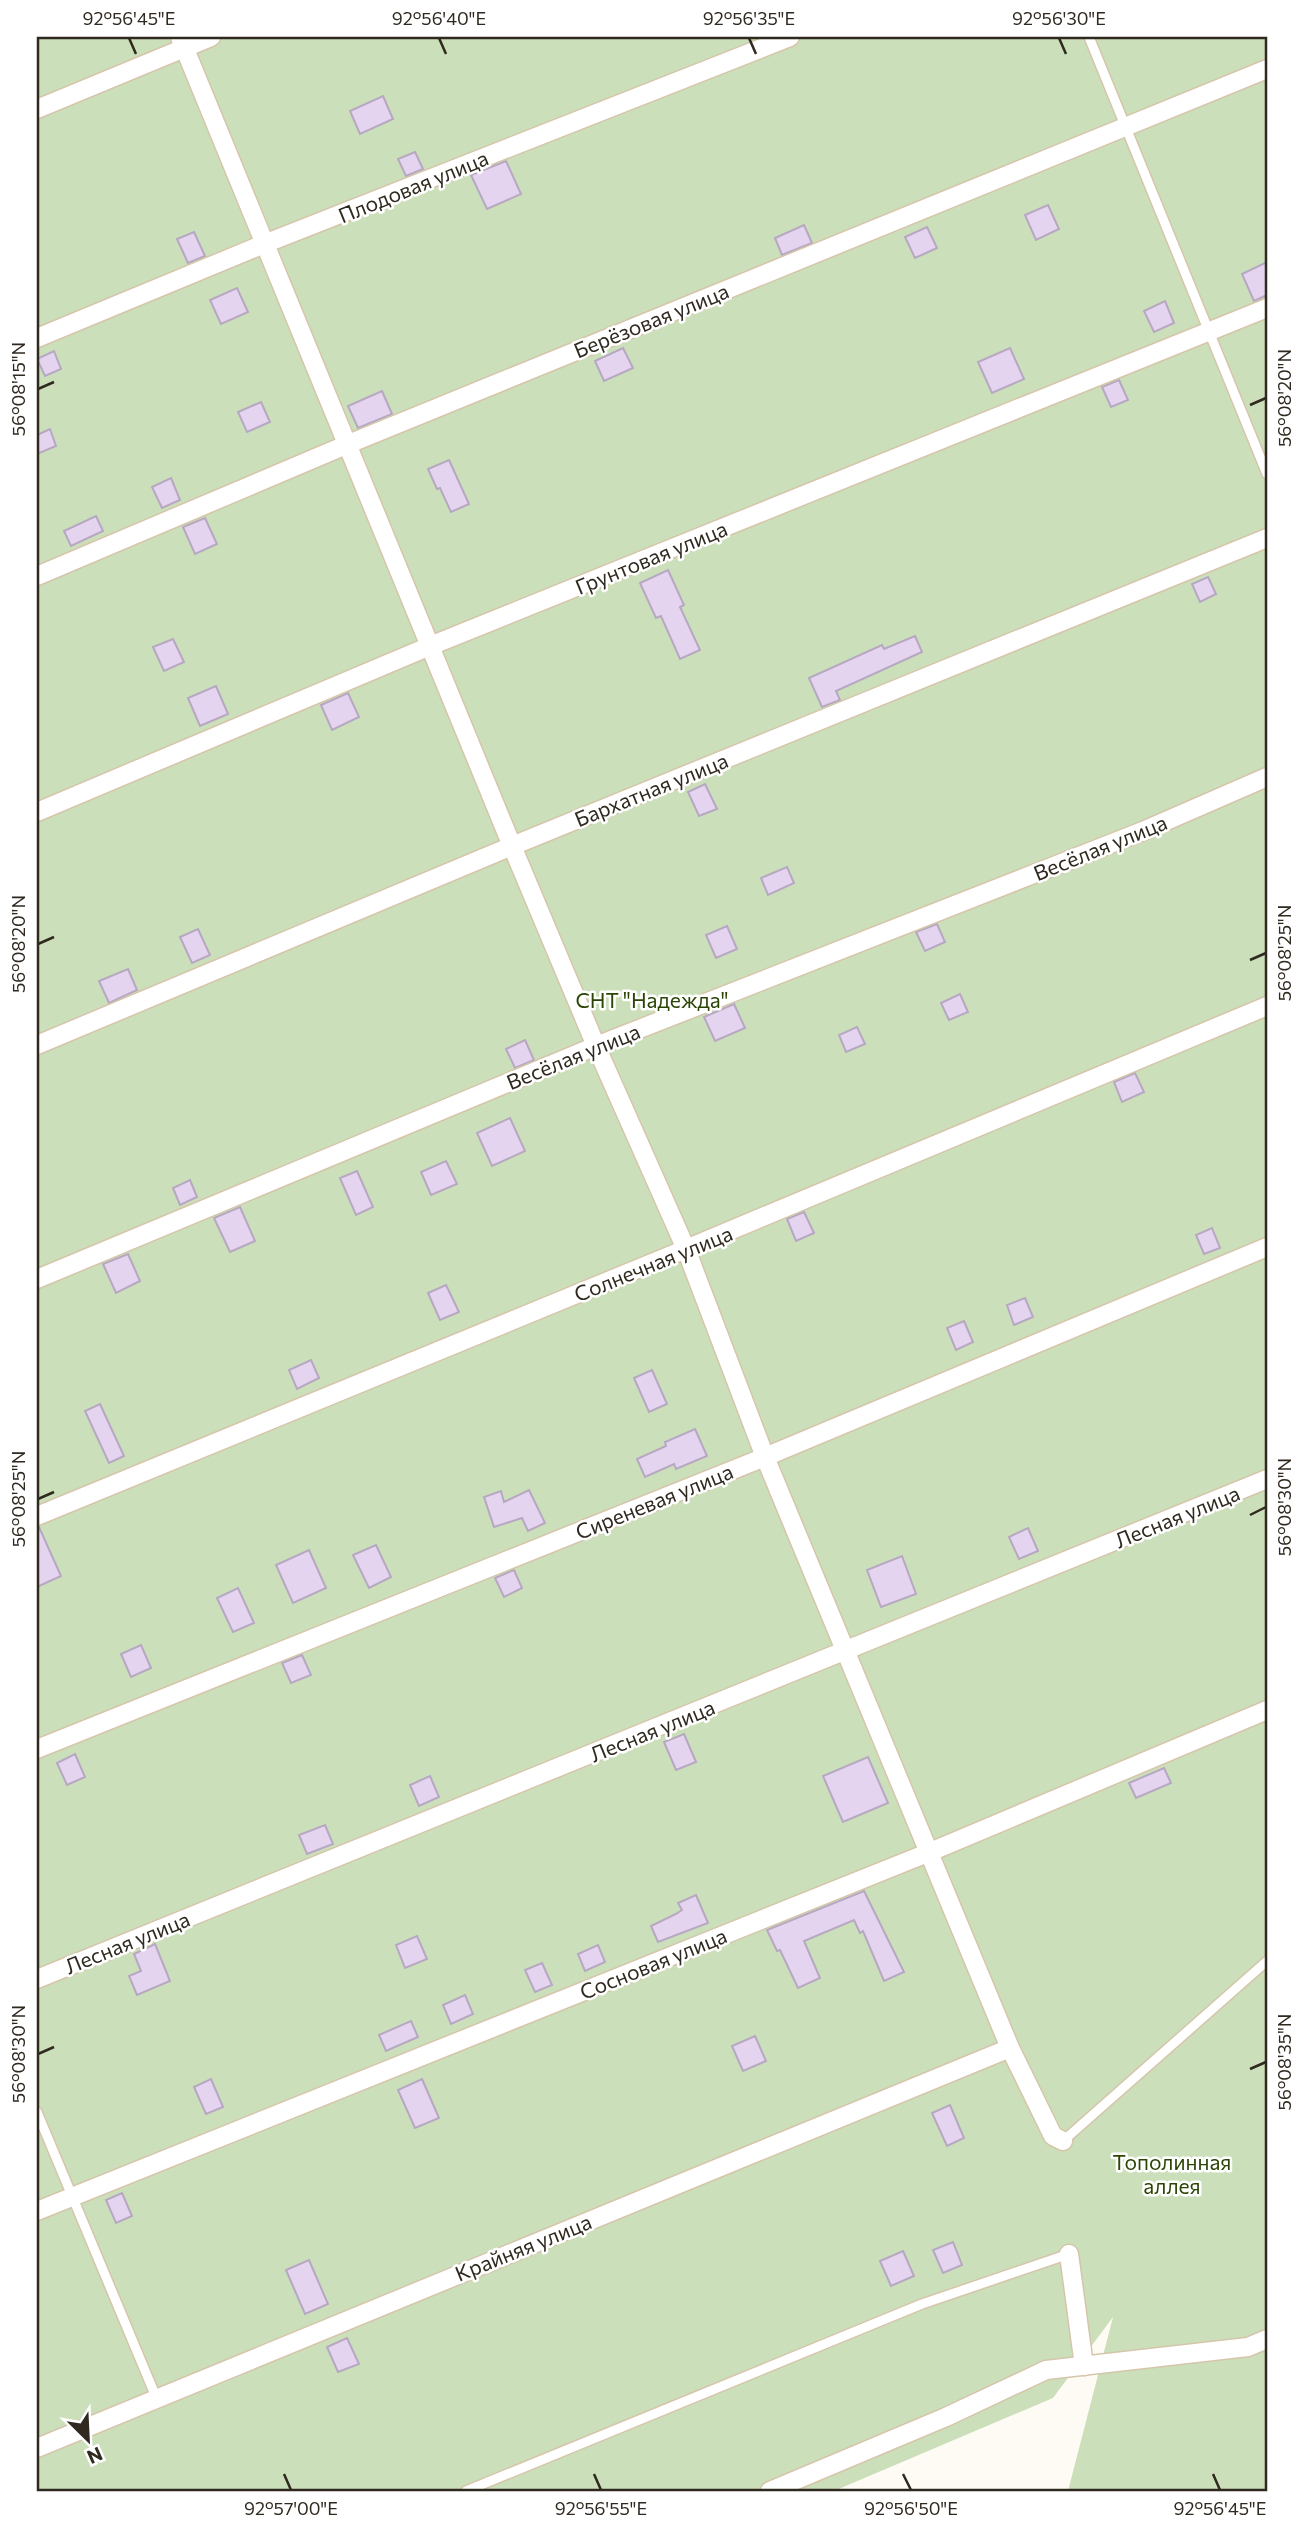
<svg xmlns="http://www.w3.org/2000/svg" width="1304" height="2528" font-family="Commissioner,sans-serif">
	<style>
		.green { fill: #ccdfbb }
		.building { fill: #e4d4ef; stroke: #b7a8c2; stroke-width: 2 }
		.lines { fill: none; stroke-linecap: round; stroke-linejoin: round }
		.lane-casing { stroke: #d5c6ab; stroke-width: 12 }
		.street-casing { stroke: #d5c6ab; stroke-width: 21 }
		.lane { stroke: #fff; stroke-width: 9 }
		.street { stroke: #fff; stroke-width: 18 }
		.ticks { fill: none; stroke: #2f291f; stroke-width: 2.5 }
		.labels { text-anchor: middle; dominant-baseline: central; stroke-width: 5; stroke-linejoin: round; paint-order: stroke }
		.street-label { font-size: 21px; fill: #2f291f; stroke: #fff }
		.park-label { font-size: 21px; fill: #2b4505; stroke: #fff }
		.neatline { fill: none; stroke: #2f291f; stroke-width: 2.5 }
		.ticks-label { font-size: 18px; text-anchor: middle; fill: #2f291f }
	</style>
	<rect width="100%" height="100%" fill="#fefbf5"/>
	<polygon class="green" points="37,37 1267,37 1267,2491 1068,2491 1113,2317 1053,2398 834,2491 37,2491"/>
	<g class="building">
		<polygon points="383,96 393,119 360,134 350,111"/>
		<polygon points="415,152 423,169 406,176 398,159"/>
		<polygon points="506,161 521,194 487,209 471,175"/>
		<polygon points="1048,205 1059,229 1036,240 1025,215"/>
		<polygon points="804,225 812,243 782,255 775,238"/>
		<polygon points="927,227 937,248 915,258 905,237"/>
		<polygon points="194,232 205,256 188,263 177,239"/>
		<polygon points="1267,262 1267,295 1254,301 1242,274"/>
		<polygon points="237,288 248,312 221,324 210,300"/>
		<polygon points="1165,301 1174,323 1154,332 1144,311"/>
		<polygon points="623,348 633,368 604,381 595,361"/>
		<polygon points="1010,348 1024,379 992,393 978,362"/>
		<polygon points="54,351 61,369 45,376 37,359"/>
		<polygon points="1119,380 1128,400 1111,407 1102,387"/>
		<polygon points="382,391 392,414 358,428 348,406"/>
		<polygon points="261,402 270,422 247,432 238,412"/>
		<polygon points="50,429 56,446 37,454 37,435"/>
		<polygon points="449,460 469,504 451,512 440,488 437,489 428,469"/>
		<polygon points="171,478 180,500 162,508 152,487"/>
		<polygon points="96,516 103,531 71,546 64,531"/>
		<polygon points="205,518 217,544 195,554 183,527"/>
		<polygon points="668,570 684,605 680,607 700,650 680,659 661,616 656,618 640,583"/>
		<polygon points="1208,577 1216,594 1200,602 1192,584"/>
		<polygon points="915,636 922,652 836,691 840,700 822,707 809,678 882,645 884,649"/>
		<polygon points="173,639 184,662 164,671 153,647"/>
		<polygon points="216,686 228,714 200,726 188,698"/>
		<polygon points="348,693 359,717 332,730 321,705"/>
		<polygon points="705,784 717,809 699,816 688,792"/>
		<polygon points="787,867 794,883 768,895 761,878"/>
		<polygon points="937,924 945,942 925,951 916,932"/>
		<polygon points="727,926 737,949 716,958 706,935"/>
		<polygon points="198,929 210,955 192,963 180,937"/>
		<polygon points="128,969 137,990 109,1003 99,981"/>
		<polygon points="960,994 968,1012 949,1020 941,1003"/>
		<polygon points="734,1004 745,1028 715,1041 704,1017"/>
		<polygon points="857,1027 865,1044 846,1052 839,1035"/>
		<polygon points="525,1040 534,1060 515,1068 506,1049"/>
		<polygon points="1135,1073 1144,1092 1122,1102 1114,1082"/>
		<polygon points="510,1118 525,1151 492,1166 477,1133"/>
		<polygon points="446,1161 457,1184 431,1195 421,1172"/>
		<polygon points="357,1171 373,1207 356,1215 340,1178"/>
		<polygon points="190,1180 197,1197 180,1205 173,1188"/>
		<polygon points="240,1207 255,1241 230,1252 214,1218"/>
		<polygon points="804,1212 814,1233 796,1241 787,1219"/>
		<polygon points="1212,1228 1220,1248 1204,1254 1196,1235"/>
		<polygon points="128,1254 140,1281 116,1293 103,1264"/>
		<polygon points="446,1285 459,1312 440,1320 428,1293"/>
		<polygon points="1025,1298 1033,1317 1014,1325 1007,1305"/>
		<polygon points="964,1321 973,1342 956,1350 947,1328"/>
		<polygon points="311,1360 319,1378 297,1389 289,1370"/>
		<polygon points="652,1370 667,1404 649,1412 634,1378"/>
		<polygon points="100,1404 124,1456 109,1463 85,1411"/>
		<polygon points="695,1429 707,1456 676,1469 674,1464 645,1477 637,1459 666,1446 665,1442"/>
		<polygon points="529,1490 545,1523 528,1531 522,1518 494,1527 484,1497 501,1491 504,1502"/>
		<polygon points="37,1527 39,1527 61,1576 37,1587"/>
		<polygon points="1028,1528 1038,1551 1019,1559 1009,1537"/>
		<polygon points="376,1545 391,1577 369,1588 353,1555"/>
		<polygon points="309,1550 326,1588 293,1603 276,1565"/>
		<polygon points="902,1556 916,1594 881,1607 867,1570"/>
		<polygon points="514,1570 522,1588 504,1597 495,1578"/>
		<polygon points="238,1588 254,1623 233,1632 217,1598"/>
		<polygon points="141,1645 151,1668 131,1677 121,1654"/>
		<polygon points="302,1655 311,1675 291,1683 282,1663"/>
		<polygon points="684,1734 696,1762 676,1770 664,1742"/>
		<polygon points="75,1754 85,1777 67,1785 57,1763"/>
		<polygon points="868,1757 888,1803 843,1822 823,1776"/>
		<polygon points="1164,1768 1171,1783 1136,1798 1129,1783"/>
		<polygon points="430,1776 439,1797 419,1806 410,1785"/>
		<polygon points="325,1825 333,1844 307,1854 299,1835"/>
		<polygon points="864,1891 904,1972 884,1981 863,1931 860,1933 854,1920 804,1941 820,1978 798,1988 780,1950 777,1951 767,1930"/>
		<polygon points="696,1895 708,1923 658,1942 651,1926 676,1914 682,1910 678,1903"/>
		<polygon points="417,1936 427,1959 405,1968 396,1945"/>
		<polygon points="155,1944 170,1981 137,1995 129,1976 141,1971 134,1954"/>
		<polygon points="598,1945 605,1962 585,1971 578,1954"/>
		<polygon points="542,1963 552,1985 535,1992 525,1970"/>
		<polygon points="465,1995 473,2014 451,2024 443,2005"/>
		<polygon points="411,2021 418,2037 386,2051 379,2035"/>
		<polygon points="755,2036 766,2061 743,2071 732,2046"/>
		<polygon points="211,2079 223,2107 206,2114 194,2087"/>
		<polygon points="422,2079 439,2118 415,2128 398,2090"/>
		<polygon points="950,2105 964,2138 947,2146 932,2113"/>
		<polygon points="122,2193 132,2216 116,2223 106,2200"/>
		<polygon points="953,2242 962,2265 943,2273 933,2250"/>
		<polygon points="903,2251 914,2276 891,2286 880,2261"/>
		<polygon points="309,2260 328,2304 305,2314 286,2270"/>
		<polygon points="347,2338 359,2364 338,2372 327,2347"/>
	</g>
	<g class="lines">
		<defs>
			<g id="lane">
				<polyline points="1089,37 1267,474"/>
				<polyline points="37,2112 156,2397"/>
				<polyline points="1063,2141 1267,1961"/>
				<polyline points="466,2491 922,2304 1069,2254"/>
			</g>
			<g id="street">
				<polyline points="180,37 512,846 596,1046 686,1249 765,1457 1010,2048 1053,2136 1063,2141"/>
				<polyline points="37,109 211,37"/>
				<polyline points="37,338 264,244 790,37"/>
				<polyline points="37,576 346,445 1267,69"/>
				<polyline points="37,812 430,646 1267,308"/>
				<polyline points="37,1045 512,846 1267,538"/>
				<polyline points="37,1279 596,1046 1143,831 1267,777"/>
				<polyline points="37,1516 686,1249 1267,1006"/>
				<polyline points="37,1749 765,1457 1267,1247"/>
				<polyline points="37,1979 1267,1479"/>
				<polyline points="37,2211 930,1852 1267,1710"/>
				<polyline points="1069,2254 1084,2366"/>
				<polyline points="37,2448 1010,2048"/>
				<polyline points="770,2491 946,2417 1046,2370 1248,2347 1267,2339"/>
			</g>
		</defs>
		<use href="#lane" class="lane-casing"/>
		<use href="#street" class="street-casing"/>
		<use href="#lane" class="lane"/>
		<use href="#street" class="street"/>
	</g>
	<path class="ticks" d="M129,38L136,54M439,38L446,54M749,38L756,54M1059,38L1066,54M38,389L54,382M1250,405L1266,398M38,944L54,937M1250,960L1266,953M38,1499L54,1492M1250,1515L1266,1507M38,2054L54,2047M1250,2069L1266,2062M284,2474L291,2490M594,2474L601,2490M903,2474L911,2490M1213,2474L1220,2490"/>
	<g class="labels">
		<g class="street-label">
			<text transform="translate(413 186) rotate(-22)">Плодовая улица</text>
			<text transform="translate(651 320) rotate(-22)">Берёзовая улица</text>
			<text transform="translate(651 557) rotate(-22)">Грунтовая улица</text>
			<text transform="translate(651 789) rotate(-22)">Бархатная улица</text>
			<text transform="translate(1100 847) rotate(-22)">Весёлая улица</text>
			<text transform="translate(573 1056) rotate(-22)">Весёлая улица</text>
			<text transform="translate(653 1263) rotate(-22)">Солнечная улица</text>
			<text transform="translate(654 1501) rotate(-22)">Сиреневая улица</text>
			<text transform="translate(1177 1516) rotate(-22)">Лесная улица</text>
			<text transform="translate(652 1730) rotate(-22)">Лесная улица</text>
			<text transform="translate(127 1942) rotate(-22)">Лесная улица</text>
			<text transform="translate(653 1963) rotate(-22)">Сосновая улица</text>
			<text transform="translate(523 2247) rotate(-22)">Крайняя улица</text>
		</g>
		<g class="park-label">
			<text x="652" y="999">СНТ "Надежда"</text>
			<text x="1172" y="2161">Тополинная<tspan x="1172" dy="24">аллея</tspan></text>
		</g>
	</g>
	<rect width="1304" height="2528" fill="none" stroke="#ffffff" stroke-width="77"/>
	<g transform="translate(88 2440) rotate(156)" stroke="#ffffff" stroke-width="5" paint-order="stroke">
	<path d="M0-5L12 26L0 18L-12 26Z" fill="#2f291f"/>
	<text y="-10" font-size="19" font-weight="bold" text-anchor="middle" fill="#2f291f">N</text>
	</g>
	<rect x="38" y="38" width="1228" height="2452" class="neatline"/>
	<g class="ticks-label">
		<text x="129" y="25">92°56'45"E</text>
		<text x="439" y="25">92°56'40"E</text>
		<text x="749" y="25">92°56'35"E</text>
		<text x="1059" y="25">92°56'30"E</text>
		<text transform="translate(19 389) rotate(-90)" y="6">56°08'15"N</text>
		<text transform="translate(1285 398) rotate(-90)" y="6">56°08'20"N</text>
		<text transform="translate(19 944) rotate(-90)" y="6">56°08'20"N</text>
		<text transform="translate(1285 953) rotate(-90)" y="6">56°08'25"N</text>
		<text transform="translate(19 1499) rotate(-90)" y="6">56°08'25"N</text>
		<text transform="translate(1285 1507) rotate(-90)" y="6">56°08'30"N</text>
		<text transform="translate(19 2054) rotate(-90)" y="6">56°08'30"N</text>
		<text transform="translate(1285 2062) rotate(-90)" y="6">56°08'35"N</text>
		<text x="291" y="2515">92°57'00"E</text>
		<text x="601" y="2515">92°56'55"E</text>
		<text x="911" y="2515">92°56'50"E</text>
		<text x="1220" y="2515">92°56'45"E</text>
	</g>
</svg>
